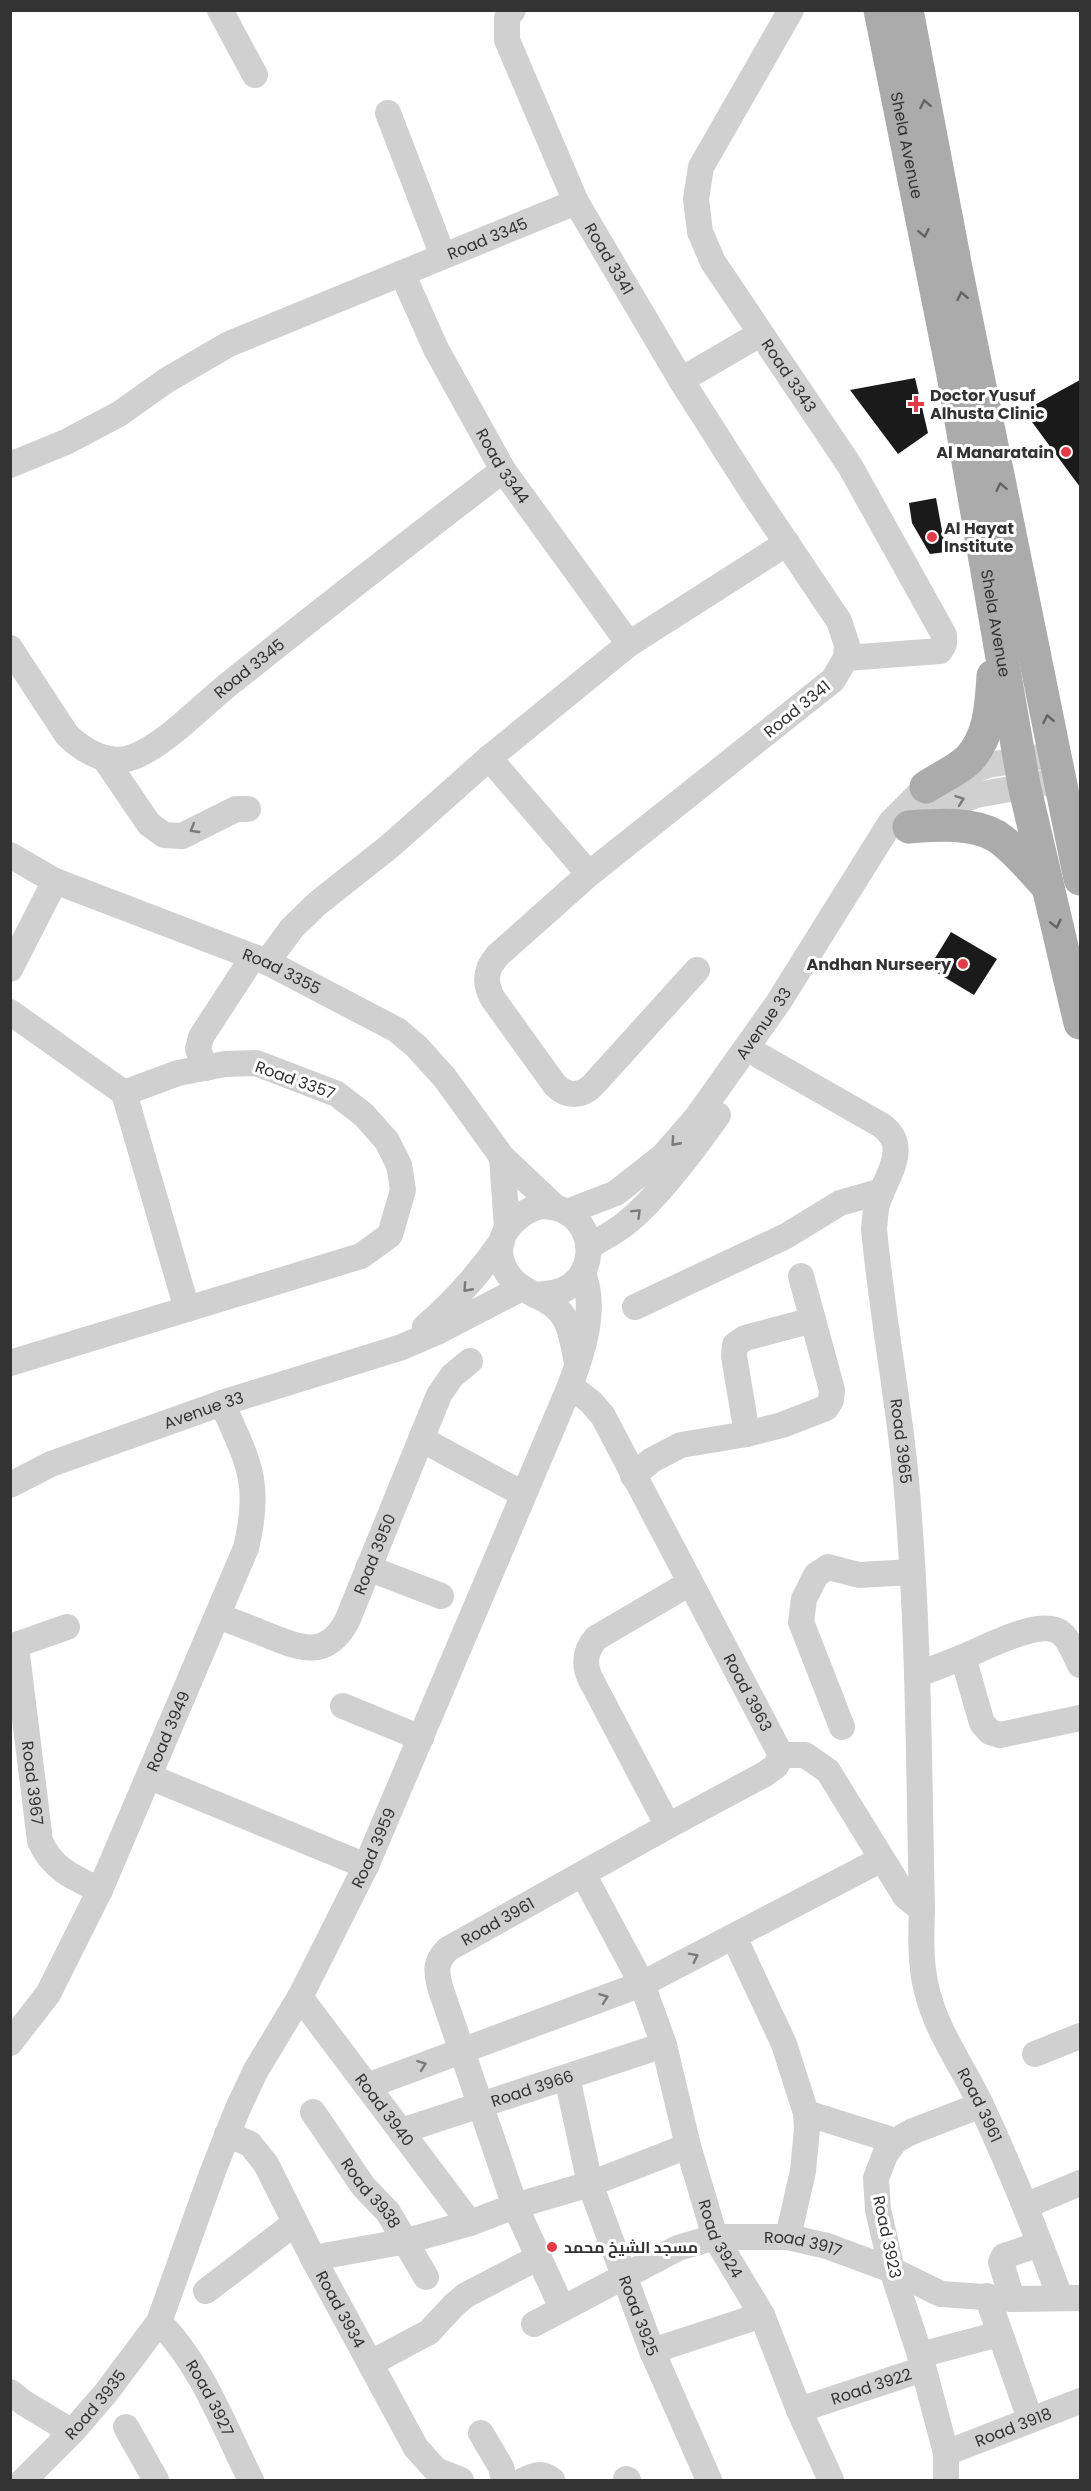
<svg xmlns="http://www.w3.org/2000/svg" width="1091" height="2491" font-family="Poppins,Cairo,sans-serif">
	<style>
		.building { fill: #1a1a1a }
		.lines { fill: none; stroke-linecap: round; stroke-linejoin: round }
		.minor { stroke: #d0d0d0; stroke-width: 26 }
		.major { stroke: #ababab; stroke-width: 33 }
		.oneway { stroke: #636363 }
		.oneway2 { stroke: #7a7a7a }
		.poi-dot { fill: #e63946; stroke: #fff; stroke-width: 2 }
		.labels { text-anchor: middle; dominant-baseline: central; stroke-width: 6; stroke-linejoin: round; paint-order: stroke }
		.street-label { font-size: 16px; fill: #333; stroke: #fff }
		.poi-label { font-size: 16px; font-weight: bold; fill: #333; stroke: #fff; text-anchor: start }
	</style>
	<rect width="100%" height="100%" fill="#fff"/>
	<g class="building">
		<polygon points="915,378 928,433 898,454 850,390"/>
		<polygon points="1080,380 1080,487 1032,422 1036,418 1029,408"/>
		<polygon points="936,498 946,552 930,554 912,523 909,503"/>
		<polygon points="951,932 997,959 974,995 929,968"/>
	</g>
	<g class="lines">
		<g class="minor">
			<polyline points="220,10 255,75"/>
			<path id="s1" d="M513,10L507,18V40L576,202L681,380L753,493L839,621L847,645L846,658L833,680L589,874L497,956C485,970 484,983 493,999L555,1085C567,1097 581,1097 593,1085L697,970"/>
			<path id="s2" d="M791,10L701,167L696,199L700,232L713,262L850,466L944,635V644L940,651L846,658"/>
			<polyline points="388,113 443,256"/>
			<path id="s3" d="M402,273L436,349L503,470L629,644"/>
			<polyline points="681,380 760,334"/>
			<path id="s4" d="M10,465L66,442L119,414L167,380L229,344L576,202"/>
			<path id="s5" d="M10,648L67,735C83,751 109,766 133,757C166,745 205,702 234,680C323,609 413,539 503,470"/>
			<polyline points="104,758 149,824 164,835 182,836 236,809 248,809"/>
			<polyline points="489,758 589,874"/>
			<polyline points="912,826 937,810 976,795 1061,780"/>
			<path id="s6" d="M10,855L55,881L267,962L397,1030L417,1047L445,1078L502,1157L555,1207"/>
			<polyline points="267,962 292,928 318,903 390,846 489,758 629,644 787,543"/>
			<polyline points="10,969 55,881"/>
			<polyline points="10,1012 124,1093 187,1309"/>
			<path id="s7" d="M760,1056L881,1125C911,1146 887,1175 878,1201C875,1210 875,1220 874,1229C883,1326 903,1421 909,1518C919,1648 919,1779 922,1910C921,1937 920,1964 927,1991C937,2033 964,2068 982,2107C1011,2169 1036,2232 1060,2297"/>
			<polyline points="205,1068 198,1049 201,1037 253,957"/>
			<polyline points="502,1157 507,1228"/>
			<path d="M541,1206C550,1207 560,1207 568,1213C597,1231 595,1276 563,1290C554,1294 544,1294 535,1295C526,1290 517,1286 511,1278C486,1248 508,1215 541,1206Z"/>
			<path id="s8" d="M567,1212L616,1193L663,1156L697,1117L778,1003L891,822L926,787L988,765L1038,757"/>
			<path d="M589,1246C601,1239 614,1233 625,1224C657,1199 694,1149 718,1115"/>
			<path d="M535,1295C567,1308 570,1326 576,1358"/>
			<polyline points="635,1307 786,1236 840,1203 882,1191"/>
			<path d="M425,1327C455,1301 479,1274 502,1241"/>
			<polyline points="10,1363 361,1256 390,1235 403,1190 399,1165 387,1141 364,1115 337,1094 256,1063 225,1064 178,1073 124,1093"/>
			<path id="s9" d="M570,1386L591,1402L603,1416L781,1755H805L828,1771L905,1896L922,1910"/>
			<polyline points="747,1434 734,1356 735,1345 745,1338 813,1320"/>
			<polyline points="421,1439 523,1494"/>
			<polyline points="633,1476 652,1460 681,1445 747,1434 782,1425 826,1408 831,1400 832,1390 801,1276"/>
			<path id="s10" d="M10,1485L51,1464L222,1403L402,1347L439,1331L522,1288"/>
			<polyline points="368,1568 441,1596"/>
			<path id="s11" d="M218,1616C234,1622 250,1628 267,1635C300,1648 326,1660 347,1621L439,1395L452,1376L470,1361"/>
			<path id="s12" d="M16,1646L40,1841C52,1869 74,1878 100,1890"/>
			<polyline points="10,1647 67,1627"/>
			<path d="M1080,1665C1075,1655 1070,1640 1061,1633C1041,1617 985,1648 963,1657L982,1723L990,1732L1000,1735L1080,1718"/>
			<polyline points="917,1675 963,1657"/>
			<polyline points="343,1706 421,1738"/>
			<polyline points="842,1727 801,1622 804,1599 816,1575 828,1567 859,1575 912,1572"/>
			<polyline points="150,1777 366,1866"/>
			<path d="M668,1826L591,1680C583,1664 585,1651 596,1638L690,1583"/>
			<path id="s13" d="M583,1874L642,1984L664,2045L688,2146L715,2237L762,2315L799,2410L831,2480"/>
			<polyline points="734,1937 784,2044 806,2113 807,2129 803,2171 788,2237"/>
			<path id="s14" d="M300,1997L470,2223"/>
			<path id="s15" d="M10,2043L48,1994L100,1890L246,1548C262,1482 248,1462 222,1403"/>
			<polyline points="1035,2054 1080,2036"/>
			<path id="s16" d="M567,2077L590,2184L652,2351L709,2480"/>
			<polyline points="367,2086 642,1984 882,1859"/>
			<path id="s17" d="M313,2112L363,2186L388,2212L426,2277"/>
			<polyline points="806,2113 895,2141"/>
			<path id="s18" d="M401,2131L664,2045"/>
			<path id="s19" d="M227,2134L250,2144L266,2164L313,2258L416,2448L436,2470L461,2480"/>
			<polyline points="1025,2206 1080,2183"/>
			<polyline points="313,2258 407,2241 470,2223 515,2206 590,2184 688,2146"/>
			<polyline points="206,2291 295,2223"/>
			<polyline points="987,2296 1030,2419"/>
			<polyline points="1012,2299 1001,2262 1004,2256 1040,2244"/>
			<path id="s20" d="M562,2308L515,2206L440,1987C436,1970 435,1962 448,1949L668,1826L765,1774L776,1766L781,1755"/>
			<path id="s21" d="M159,2322C202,2365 224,2427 251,2480"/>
			<path id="s22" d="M534,2324L678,2248L715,2237H788L827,2246L892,2270L941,2294L1012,2299L1080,2298"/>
			<polyline points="652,2351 762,2315"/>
			<polyline points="920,2355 999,2334"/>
			<polyline points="371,2363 429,2332 454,2305 466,2295 539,2257"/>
			<polyline points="10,2392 24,2403 72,2432"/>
			<path id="s23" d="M799,2410L923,2369"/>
			<polyline points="126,2427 156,2480"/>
			<polyline points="481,2433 501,2467 504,2480"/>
			<path id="s24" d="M946,2453L1080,2401"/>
			<polyline points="626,2479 628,2480"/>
			<path id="s25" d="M24,2480L72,2432L105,2394L159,2322L213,2171L238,2108L256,2070L300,1997L366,1866L570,1386C583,1351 597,1309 583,1273"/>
			<path d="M524,2480C535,2475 542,2472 552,2480"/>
			<polyline points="946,2480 946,2453 920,2355 892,2270 878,2210 876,2178 885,2155 895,2141 911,2132 981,2105"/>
		</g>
		<g class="major">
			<path id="s26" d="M880,10L953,375L1024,785L1080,1023"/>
			<polyline points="907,10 956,268 1080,879"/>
			<path d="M926,787C939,778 957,771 969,759C990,736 991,706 993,676"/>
			<path d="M909,827C937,825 971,822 996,836C1015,848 1031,869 1046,885"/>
		</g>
	</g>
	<defs><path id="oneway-chevron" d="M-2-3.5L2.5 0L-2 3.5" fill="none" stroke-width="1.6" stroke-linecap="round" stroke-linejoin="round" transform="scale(1.5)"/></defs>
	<g class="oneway">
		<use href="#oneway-chevron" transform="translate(925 104) rotate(-101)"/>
		<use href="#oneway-chevron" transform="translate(924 233) rotate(79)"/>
		<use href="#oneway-chevron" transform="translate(962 296) rotate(-102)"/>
		<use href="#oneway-chevron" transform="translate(1001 487) rotate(-102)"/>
		<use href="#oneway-chevron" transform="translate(1048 719) rotate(-101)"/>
		<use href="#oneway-chevron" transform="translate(1056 924) rotate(76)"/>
	</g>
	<g class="oneway2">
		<use href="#oneway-chevron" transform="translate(960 800) rotate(-20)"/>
		<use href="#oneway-chevron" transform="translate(194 829) rotate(150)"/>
		<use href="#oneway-chevron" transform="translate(675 1142) rotate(132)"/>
		<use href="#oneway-chevron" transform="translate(637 1213) rotate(-44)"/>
		<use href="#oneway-chevron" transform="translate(467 1288) rotate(132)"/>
		<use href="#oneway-chevron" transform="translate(694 1957) rotate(-27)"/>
		<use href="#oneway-chevron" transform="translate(604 1998) rotate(-20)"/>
		<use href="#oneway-chevron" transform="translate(422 2065) rotate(-20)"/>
	</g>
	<g class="poi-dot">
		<path d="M913 395h6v6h6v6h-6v6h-6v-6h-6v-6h6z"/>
		<circle cx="1066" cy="452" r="6"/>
		<circle cx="932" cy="537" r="6"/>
		<circle cx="963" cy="964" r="6"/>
		<circle cx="552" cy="2247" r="6"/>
	</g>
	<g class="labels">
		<g class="street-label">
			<text stroke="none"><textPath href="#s26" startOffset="138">Shela Avenue</textPath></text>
			<text stroke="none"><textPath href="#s4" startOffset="530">Road 3345</textPath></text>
			<text stroke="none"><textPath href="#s1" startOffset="274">Road 3341</textPath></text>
			<text stroke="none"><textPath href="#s2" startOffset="416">Road 3343</textPath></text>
			<text stroke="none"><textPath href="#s3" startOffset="218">Road 3344</textPath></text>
			<text stroke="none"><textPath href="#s26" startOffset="624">Shela Avenue</textPath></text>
			<text stroke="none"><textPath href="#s5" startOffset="324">Road 3345</textPath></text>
			<text transform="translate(797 709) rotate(-39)">Road 3341</text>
			<text stroke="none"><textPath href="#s6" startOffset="296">Road 3355</textPath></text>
			<text stroke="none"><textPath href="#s8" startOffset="279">Avenue 33</textPath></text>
			<text transform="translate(295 1080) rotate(20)">Road 3357</text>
			<text stroke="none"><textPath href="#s10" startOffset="208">Avenue 33</textPath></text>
			<text stroke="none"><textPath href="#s7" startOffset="466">Road 3965</textPath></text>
			<text stroke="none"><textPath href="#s11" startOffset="218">Road 3950</textPath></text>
			<text stroke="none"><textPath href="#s9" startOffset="357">Road 3963</textPath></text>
			<text stroke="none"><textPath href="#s15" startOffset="351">Road 3949</textPath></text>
			<text stroke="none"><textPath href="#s12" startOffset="138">Road 3967</textPath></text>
			<text stroke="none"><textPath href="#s25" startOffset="730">Road 3959</textPath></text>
			<text stroke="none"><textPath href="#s20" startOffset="442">Road 3961</textPath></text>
			<text stroke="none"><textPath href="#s18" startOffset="138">Road 3966</textPath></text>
			<text stroke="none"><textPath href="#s7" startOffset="1143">Road 3961</textPath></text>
			<text stroke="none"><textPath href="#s14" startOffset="141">Road 3940</textPath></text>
			<text stroke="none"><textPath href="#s17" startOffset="100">Road 3938</textPath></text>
			<text stroke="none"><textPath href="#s13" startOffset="392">Road 3924</textPath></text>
			<text transform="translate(887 2237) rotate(78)">Road 3923</text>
			<text stroke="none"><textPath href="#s22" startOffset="290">Road 3917</textPath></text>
			<text stroke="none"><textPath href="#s19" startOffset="214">Road 3934</textPath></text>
			<text stroke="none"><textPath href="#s16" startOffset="250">Road 3925</textPath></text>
			<text stroke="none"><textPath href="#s23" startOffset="76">Road 3922</textPath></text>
			<text stroke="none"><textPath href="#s21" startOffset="92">Road 3927</textPath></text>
			<text stroke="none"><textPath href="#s25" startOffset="104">Road 3935</textPath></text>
			<text stroke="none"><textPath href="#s24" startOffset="72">Road 3918</textPath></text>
		</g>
		<g class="poi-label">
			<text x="930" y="395">Doctor Yusuf<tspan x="930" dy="18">Alhusta Clinic</tspan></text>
			<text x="1054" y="452" text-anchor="end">Al Manaratain</text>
			<text x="944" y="528">Al Hayat<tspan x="944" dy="18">Institute</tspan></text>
			<text x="951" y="964" text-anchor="end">Andhan Nurseery</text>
			<text x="564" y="2247">مسجد الشيخ محمد</text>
		</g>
	</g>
	<rect width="1091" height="2491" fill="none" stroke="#333333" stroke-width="24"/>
</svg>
